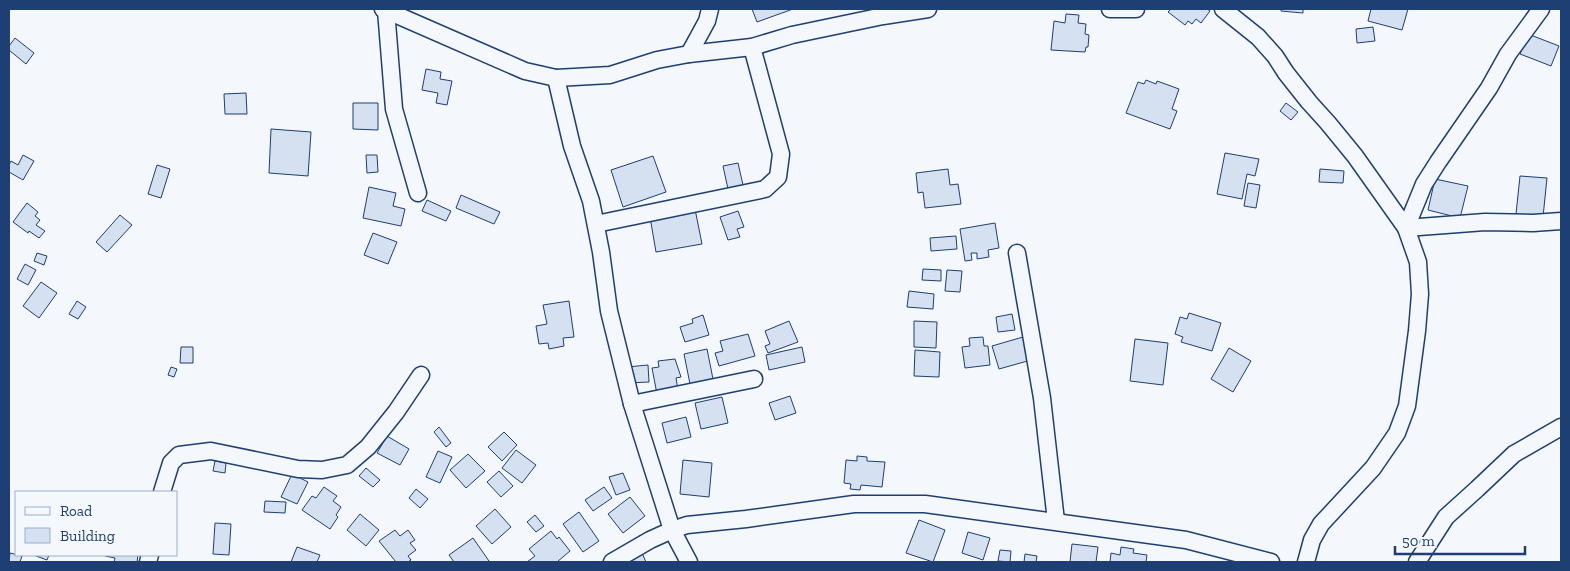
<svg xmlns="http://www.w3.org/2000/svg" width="1570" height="571" font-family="'Zilla Slab',serif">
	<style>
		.building { fill: #d5e0f0; stroke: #1d3f73 }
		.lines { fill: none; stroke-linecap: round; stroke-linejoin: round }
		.street-casing { stroke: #1d3f73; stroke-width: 19 }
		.street { stroke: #f4f7fb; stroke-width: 16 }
	</style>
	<rect width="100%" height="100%" fill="#f4f7fb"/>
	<g class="building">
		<polygon points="752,9 793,9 757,22"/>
		<polygon points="1171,9 1207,9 1210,11 1201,23 1196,19 1192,24 1188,21 1185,25 1168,12"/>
		<polygon points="1281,9 1303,9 1303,13 1281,11"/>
		<polygon points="1371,9 1408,9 1402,30 1368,21"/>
		<polygon points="1066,14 1079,15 1078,23 1086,24 1085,34 1089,35 1088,47 1086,47 1085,52 1051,50 1054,21 1065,23"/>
		<polygon points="1373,27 1375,41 1357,43 1356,29"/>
		<polygon points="1528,34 1559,46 1551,66 1520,54"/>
		<polygon points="15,38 34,53 26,64 9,50 9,46"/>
		<polygon points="426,69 441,72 440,79 452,81 447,105 436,103 438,93 422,90"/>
		<polygon points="1146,80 1156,84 1157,81 1179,89 1172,109 1177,111 1170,129 1126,113 1138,82 1144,84"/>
		<polygon points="246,93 247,114 225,114 224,94"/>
		<polygon points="353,103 378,103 378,130 353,129"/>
		<polygon points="1286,103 1298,112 1291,120 1280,111"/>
		<polygon points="271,129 311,132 308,176 269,173"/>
		<polygon points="1225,153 1259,159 1255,176 1247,174 1242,199 1217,194"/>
		<polygon points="23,155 34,161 23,180 9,172 9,165 11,161 18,165"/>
		<polygon points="366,155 377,155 378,172 367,173"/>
		<polygon points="653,156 666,192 623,207 611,170"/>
		<polygon points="738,163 743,185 728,189 723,166"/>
		<polygon points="157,165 170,169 161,198 148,194"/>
		<polygon points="948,169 950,185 958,184 961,204 925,208 923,192 918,193 916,173"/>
		<polygon points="1320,169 1344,171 1343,183 1319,182"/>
		<polygon points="1520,176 1547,178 1543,217 1516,214"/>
		<polygon points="1435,179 1468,186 1460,218 1428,210"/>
		<polygon points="1248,183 1260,185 1256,208 1244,206"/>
		<polygon points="369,187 396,193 393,206 405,209 401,226 363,218"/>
		<polygon points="461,195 500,212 494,224 456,208"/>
		<polygon points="427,200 451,211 446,221 422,211"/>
		<polygon points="27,203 38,212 35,216 40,220 36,225 45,231 39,238 29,231 28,233 13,222"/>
		<polygon points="695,209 702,244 656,252 650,217"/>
		<polygon points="738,211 744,227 737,229 740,237 728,240 720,217"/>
		<polygon points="120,215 132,225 107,252 96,242"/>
		<polygon points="995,223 999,248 988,250 989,257 977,259 977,253 971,253 972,260 965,261 960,229"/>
		<polygon points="373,233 397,242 388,264 364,255"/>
		<polygon points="956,236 957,249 931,251 930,238"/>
		<polygon points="37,253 47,256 44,265 34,261"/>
		<polygon points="25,264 36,270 28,285 17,279"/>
		<polygon points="923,269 941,270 941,281 922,280"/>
		<polygon points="947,270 962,271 960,292 945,291"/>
		<polygon points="41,282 57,293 39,318 23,306"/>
		<polygon points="909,291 934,294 933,309 907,307"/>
		<polygon points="77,301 86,307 78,319 69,314"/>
		<polygon points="569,301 574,337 563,338 564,346 549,349 548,343 539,344 536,326 547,324 543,305"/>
		<polygon points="1189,313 1221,323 1212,351 1181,342 1183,337 1175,334 1180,317 1187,319"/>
		<polygon points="1012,314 1015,330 998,332 996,317"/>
		<polygon points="703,315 709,335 685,342 680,327 693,323 692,319"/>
		<polygon points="789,321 798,342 768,353 765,346 770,344 765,331"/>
		<polygon points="914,321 937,322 936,348 914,347"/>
		<polygon points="748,334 755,356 719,366 715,353 723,351 720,341"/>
		<polygon points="983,337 984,346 988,346 990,365 965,368 962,347 970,346 969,338"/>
		<polygon points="1023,337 1031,360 999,369 992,346"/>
		<polygon points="1135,339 1168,343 1163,385 1130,381"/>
		<polygon points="181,347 193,347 193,363 180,363"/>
		<polygon points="802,347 805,362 769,370 766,355"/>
		<polygon points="1229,348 1251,361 1233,392 1211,379"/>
		<polygon points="707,349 714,384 691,389 684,354"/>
		<polygon points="915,350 940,352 939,377 914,376"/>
		<polygon points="675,359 681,377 676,378 678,390 657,394 652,368 659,367 658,361"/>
		<polygon points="648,365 649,382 628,383 627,367"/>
		<polygon points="171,367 177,369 174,377 168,375"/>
		<polygon points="790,396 796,413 775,420 769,403"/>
		<polygon points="722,397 728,423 701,429 695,403"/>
		<polygon points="686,417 691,437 667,443 662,423"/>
		<polygon points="439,427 451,443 446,447 434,432"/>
		<polygon points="504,432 517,445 502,461 488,447"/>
		<polygon points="387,436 409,449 400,465 377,453"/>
		<polygon points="516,450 536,465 522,483 502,468"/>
		<polygon points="438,451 452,457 440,483 426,477"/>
		<polygon points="468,454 485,471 466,488 450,470"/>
		<polygon points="857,456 867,457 867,461 885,462 882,487 861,485 860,490 850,489 851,484 844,483 846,460 857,461"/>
		<polygon points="683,460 712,463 709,497 680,494"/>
		<polygon points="215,461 226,463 225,473 213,471"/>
		<polygon points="366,468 380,480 373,487 359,476"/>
		<polygon points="499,471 513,486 501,497 487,482"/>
		<polygon points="623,473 630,490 616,495 609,477"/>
		<polygon points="292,474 308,482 297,504 281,497"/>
		<polygon points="324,487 337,496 333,501 341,507 336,515 338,517 330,529 302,510 312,496 316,498"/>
		<polygon points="604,487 612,498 593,511 585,500"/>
		<polygon points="416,489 428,499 420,508 409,498"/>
		<polygon points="630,497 645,516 623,533 608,514"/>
		<polygon points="265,501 286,502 285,513 264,512"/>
		<polygon points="495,509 511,527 492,544 476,526"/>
		<polygon points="579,512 599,541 583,552 563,524"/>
		<polygon points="360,514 379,530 366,546 347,530"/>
		<polygon points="535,515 544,526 536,532 527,522"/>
		<polygon points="919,520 945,530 933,562 906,553"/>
		<polygon points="215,523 231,524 229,555 213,554"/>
		<polygon points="395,530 400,536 408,530 415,540 410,543 416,550 408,556 411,560 408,562 396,562 379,541"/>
		<polygon points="551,531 557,539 559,537 570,551 557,562 527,562 535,556 529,549"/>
		<polygon points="968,532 990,538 983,560 962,553"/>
		<polygon points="473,538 489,561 487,562 454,562 449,555"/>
		<polygon points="1072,544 1098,547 1096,562 1070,562"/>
		<polygon points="297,547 320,555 317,562 291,562"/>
		<polygon points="1121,547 1134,549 1133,553 1147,555 1146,562 1110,562 1111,553 1120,555"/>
		<polygon points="1000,550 1011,551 1010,562 998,561"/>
		<polygon points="10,553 22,556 20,562 9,562"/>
		<polygon points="642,553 646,562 624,562"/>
		<polygon points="1025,554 1037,556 1036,562 1024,562"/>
		<polygon points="37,555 49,555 47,560 36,556"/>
		<polygon points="105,555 138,555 137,562 114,562 115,558 105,556"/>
	</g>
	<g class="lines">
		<defs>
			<g id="street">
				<polyline points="383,9 525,71 556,78 610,75 657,60 689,54 752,47 792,35 883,16 928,9"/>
				<polyline points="1110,9 1136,9"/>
				<polyline points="1223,9 1258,37 1275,56 1286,73 1309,102 1328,123 1355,156 1406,228 1418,262 1420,294 1417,331 1407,406 1397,433 1373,468 1321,524 1312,540 1306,562"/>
				<polyline points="1541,9 1508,54 1489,88 1438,162 1424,184 1406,228 1485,222 1533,223 1561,221"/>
				<polyline points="386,10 394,109 418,193"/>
				<polyline points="689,54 707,21 710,9"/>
				<polyline points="556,78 572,146 591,201 601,252 609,311 632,404 672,530 689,562"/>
				<polyline points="596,224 765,189 778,177 781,154 752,47"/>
				<polyline points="1017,253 1042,398 1056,521"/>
				<polyline points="632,404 754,379"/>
				<polyline points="162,492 171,463 179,455 211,451 298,469 322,470 347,465 368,447 396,412 421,375"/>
				<polyline points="148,562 150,555"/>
				<polyline points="612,562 650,540 672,530 687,525 746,519 854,504 925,504 1186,540 1271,562"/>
				<polyline points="1417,562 1446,517 1477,489 1514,454 1561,427"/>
			</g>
		</defs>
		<use href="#street" class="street-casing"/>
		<use href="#street" class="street"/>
	</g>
	<rect width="1570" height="571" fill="none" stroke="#1d3f73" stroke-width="20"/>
	<rect x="15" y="491" width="162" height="65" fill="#f4f7fb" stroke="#9eadc5"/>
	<rect x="25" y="507" width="25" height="8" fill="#f4f7fb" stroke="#9eadc5"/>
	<text x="60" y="516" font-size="15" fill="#1d3f73">Road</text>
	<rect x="25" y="528" width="25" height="15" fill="#d5e0f0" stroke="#9eadc5"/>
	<text x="60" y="541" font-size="15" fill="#1d3f73">Building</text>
	<path d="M1395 546v8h130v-8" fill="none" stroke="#1d3f73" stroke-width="2.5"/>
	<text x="1402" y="546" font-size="15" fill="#1d3f73" stroke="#f4f7fb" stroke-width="4" paint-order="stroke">50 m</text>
</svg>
